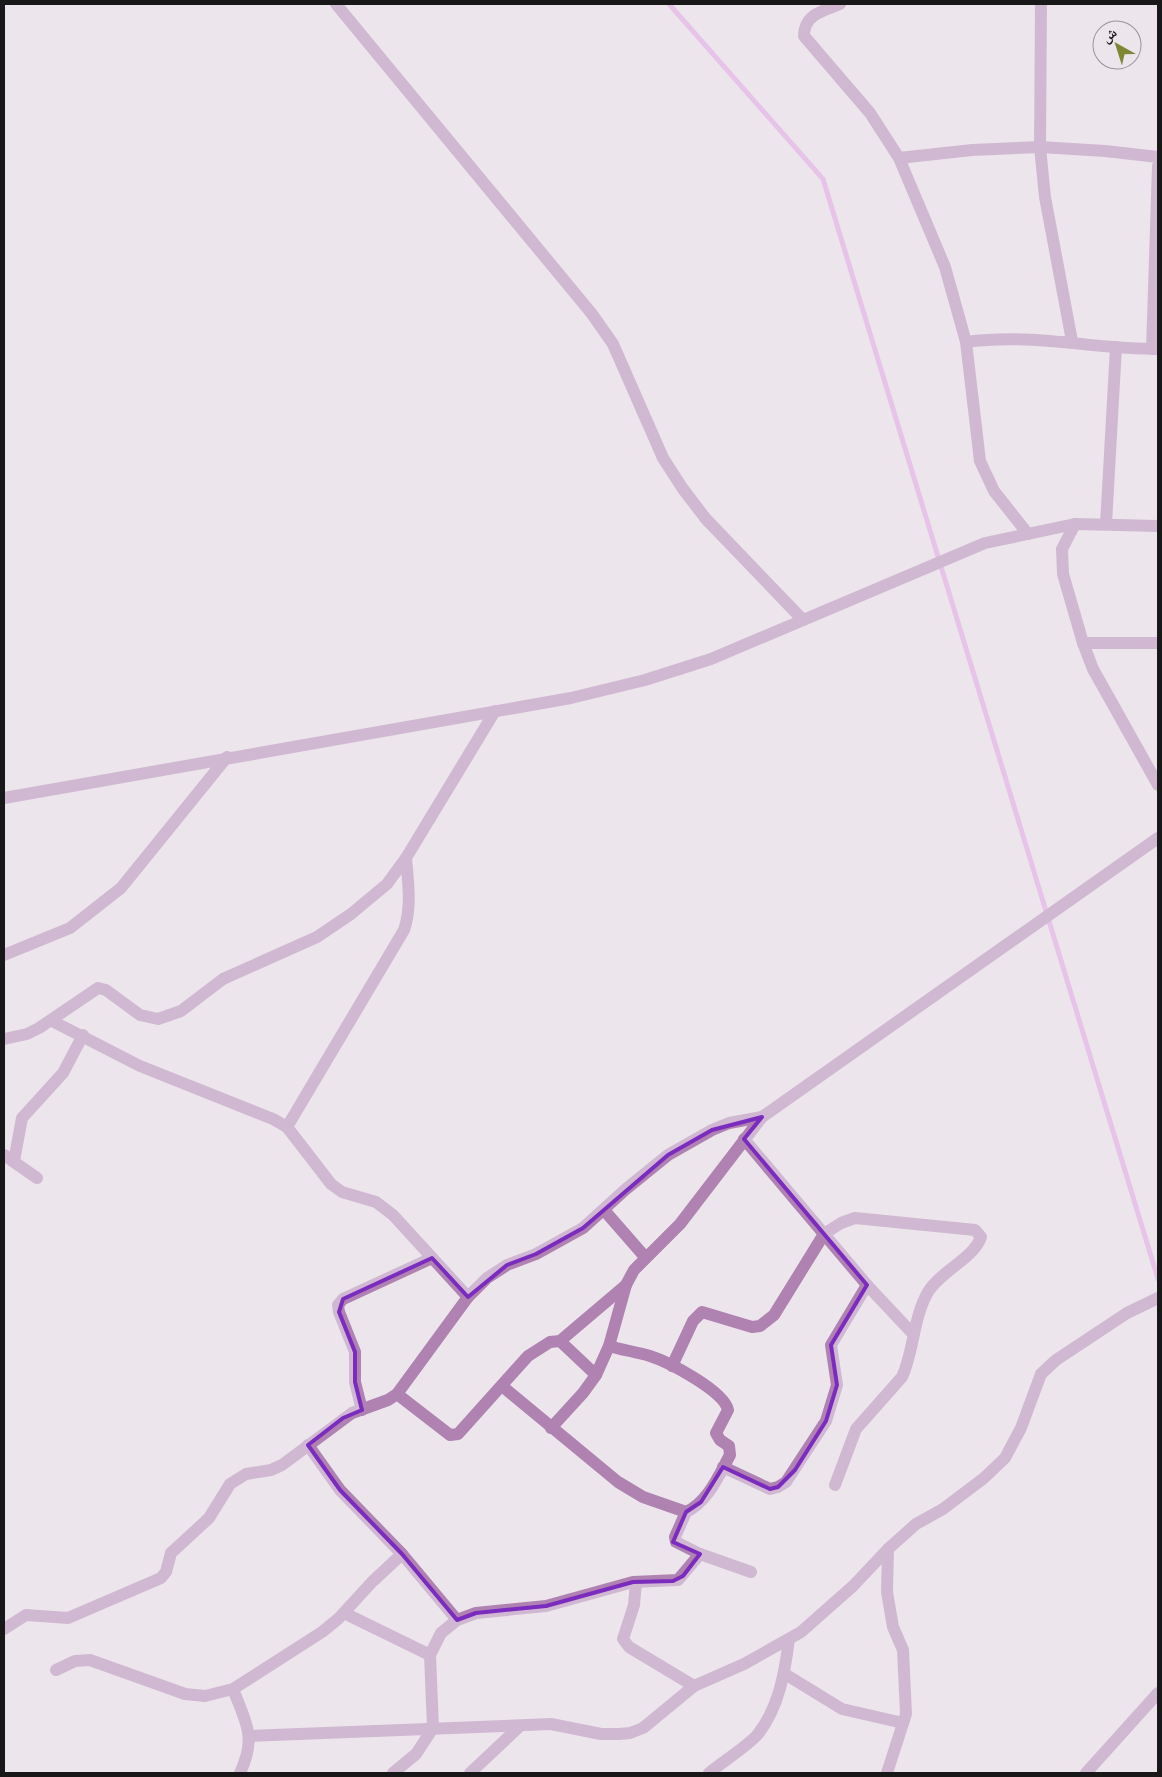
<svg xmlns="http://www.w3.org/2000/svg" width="1162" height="1777" font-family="'Space Grotesk','Noto Naskh Arabic',sans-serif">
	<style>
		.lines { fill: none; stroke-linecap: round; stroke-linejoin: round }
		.stream { stroke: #e099e4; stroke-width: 5 }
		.street { stroke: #b082b2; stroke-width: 12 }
		.marked { fill: none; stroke: #7b2cbf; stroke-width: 4; stroke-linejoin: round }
	</style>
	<rect width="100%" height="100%" fill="#ece6ec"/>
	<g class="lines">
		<polyline class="stream" points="669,4 823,179 1158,1279"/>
		<g class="street">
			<polyline points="336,4 592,314 613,344 663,458 683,489 706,519 803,620"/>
			<path d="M840,4C823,11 804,14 804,36L870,113L899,158L945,267L966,342L980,461L994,491L1028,534"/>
			<polyline points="1041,4 1040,147 1105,151 1158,157"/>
			<polyline points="899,158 972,150 1040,147 1045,197 1072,341"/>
			<path d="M966,342C1032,333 1093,349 1158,349"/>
			<polyline points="1152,349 1158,166"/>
			<polyline points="1075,524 1062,549 1063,574 1083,643 1093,669 1158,785"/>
			<polyline points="1106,524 1116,347"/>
			<polyline points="1083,643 1158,643"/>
			<polyline points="4,798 571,698 645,680 711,659 985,543 1075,524 1158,526"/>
			<polyline points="4,955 70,928 121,888 227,757"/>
			<polyline points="52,1021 140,1066 273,1119 287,1127 331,1184 342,1192 376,1202 393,1215 468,1297"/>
			<polyline points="4,1039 27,1034 39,1028 98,988 106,990 140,1015 158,1019 181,1011 223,979 317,937 351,914 387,884 406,858 495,711"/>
			<path d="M287,1127L404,930C412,907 408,882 406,858"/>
			<polyline points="744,1139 867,1285 913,1334"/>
			<polyline points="4,1155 37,1178"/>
			<polyline points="14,1161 22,1118 63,1073 83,1035"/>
			<polyline points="604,1210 645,1257"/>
			<polyline points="560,1341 596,1375"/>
			<path d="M672,1366L693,1321L702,1312L752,1327L760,1326L774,1315L824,1234L841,1223L855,1218L975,1230L981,1237C974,1258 941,1271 928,1292C913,1318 914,1351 902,1377L856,1429L835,1485"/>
			<path d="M502,1386L618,1482L643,1497L686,1512C708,1502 719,1475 730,1455L729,1446L720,1440L716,1433L728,1410C724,1391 669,1362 650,1356C637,1352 622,1350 609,1346"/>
			<polyline points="397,1394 450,1435 458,1434 528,1356 550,1342 560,1341 626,1285"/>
			<polyline points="362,1410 355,1382 355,1352 339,1312 338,1305 343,1299 432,1258"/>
			<polyline points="551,1428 583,1393 596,1375 609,1346 626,1285 634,1270 680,1224 762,1117 1158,838"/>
			<polyline points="308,1445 340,1490 402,1554 457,1620"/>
			<polyline points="723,1467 770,1489 778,1487 786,1482 826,1421 837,1385 831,1345 867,1285"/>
			<polyline points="686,1512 675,1537 676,1542 700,1554 751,1572"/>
			<polyline points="636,1582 634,1605 623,1639 629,1647 694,1686"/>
			<polyline points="344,1613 430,1655"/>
			<polyline points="4,1629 26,1615 68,1618 161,1578 166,1572 171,1553 209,1518 230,1484 246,1474 271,1470 282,1465 352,1413 388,1400 397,1394 468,1297 487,1278 507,1265 536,1254 583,1228 626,1189 668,1155 712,1130 729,1123 762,1117"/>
			<polyline points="56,1670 75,1661 90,1660 185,1694 205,1696 233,1689 322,1632 338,1619 372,1582 402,1554"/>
			<polyline points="785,1674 842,1709 903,1723"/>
			<path d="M233,1689C246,1723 257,1737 240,1773"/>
			<polyline points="250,1736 551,1724 601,1734 619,1734 630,1733 643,1728 694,1686 744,1664 801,1632 853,1586 888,1549 916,1524 943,1509 984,1478 1005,1458 1021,1428 1041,1374 1056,1360 1127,1313 1158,1298"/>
			<polyline points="393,1773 416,1754 433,1728 430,1655 441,1633 457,1620 476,1613 546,1606 633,1582 678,1580 700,1554"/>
			<polyline points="470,1773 520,1726"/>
			<path d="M709,1773C722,1762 748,1746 758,1734C779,1707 785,1672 789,1639"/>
			<polyline points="887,1773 906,1714 903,1650 893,1627 887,1592 888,1549"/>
			<polyline points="1086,1773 1158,1693"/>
		</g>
	</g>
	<path d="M0 0H1162V1777H0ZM762,1117L744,1139L867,1285L831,1345L837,1385L826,1421L795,1470L778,1487L770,1489L723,1467L701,1502L686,1512L673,1542L700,1554L683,1576L673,1581L633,1582L546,1606L476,1613L457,1620L402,1554L340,1490L308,1445L343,1418L362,1410L355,1382V1352L339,1312L343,1299L432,1258L468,1297L507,1265L536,1254L583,1228L668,1155L712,1130Z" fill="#ece6ec" fill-opacity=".55" fill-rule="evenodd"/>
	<path class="marked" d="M762,1117L744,1139L867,1285L831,1345L837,1385L826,1421L795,1470L778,1487L770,1489L723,1467L701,1502L686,1512L673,1542L700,1554L683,1576L673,1581L633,1582L546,1606L476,1613L457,1620L402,1554L340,1490L308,1445L343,1418L362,1410L355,1382V1352L339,1312L343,1299L432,1258L468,1297L507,1265L536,1254L583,1228L668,1155L712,1130Z"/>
	<rect width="1162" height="1777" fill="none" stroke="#191819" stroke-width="10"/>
	<g transform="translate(1117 45) rotate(321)"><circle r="24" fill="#ece6ec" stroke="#989498"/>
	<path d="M0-4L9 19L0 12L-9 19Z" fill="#7e8734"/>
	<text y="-8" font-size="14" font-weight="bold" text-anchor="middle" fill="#191819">ش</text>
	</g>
</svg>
